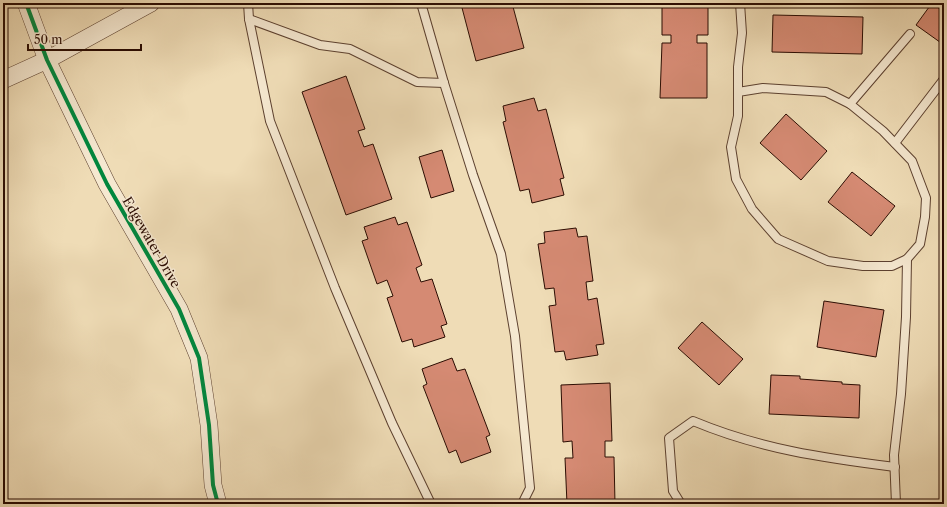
<svg xmlns="http://www.w3.org/2000/svg" width="947" height="507" font-family="'Libre Caslon Text',serif">
	<style>
		.building { fill: #d58a73; stroke: #2b0c02 }
		.lines { fill: none; stroke-linecap: round; stroke-linejoin: round }
		.service-casing { stroke: #5c402f; stroke-width: 10 }
		.minor-casing { stroke: #5c402f; stroke-width: 18 }
		.service { stroke: #f5e8d0; stroke-width: 8 }
		.minor { stroke: #f5e8d0; stroke-width: 17 }
		.cycleway-casing { stroke: #f5e8d0; stroke-width: 6 }
		.cycleway { stroke: #00873e; stroke-width: 4 }
		.labels { text-anchor: middle; dominant-baseline: central; stroke-width: 3; stroke-linejoin: round; paint-order: stroke }
		.street-label { font-size: 13px; fill: #2b0c02; stroke: #f5e8d0 }
	</style>
	<rect width="100%" height="100%" fill="#efdcb6"/>
	<filter id="stains"><feTurbulence type="fractalNoise" baseFrequency=".005" numOctaves="4"/><feColorMatrix values="0 0 0 0 .2 0 0 0 0 .09 0 0 0 0 .02 0 0 0 .5 -.17"/></filter>
	<radialGradient id="worn" r=".72"><stop offset=".6" stop-color="#630" stop-opacity="0"/><stop offset="1" stop-color="#630" stop-opacity=".3"/></radialGradient>
	<g class="building">
		<polygon points="467,3 512,3 524,48 476,61 461,4"/>
		<polygon points="662,3 708,4 708,35 697,35 697,43 707,43 707,98 660,98 662,43 671,43 671,35 662,35"/>
		<polygon points="932,3 944,12 944,45 916,25"/>
		<polygon points="773,15 863,17 862,54 772,52"/>
		<polygon points="346,76 365,129 358,131 364,147 373,144 392,199 346,215 302,92"/>
		<polygon points="534,98 538,111 546,109 564,178 560,179 564,195 532,203 529,189 520,191 503,122 506,121 503,106"/>
		<polygon points="786,114 827,151 801,180 760,143"/>
		<polygon points="442,150 454,191 431,198 419,157"/>
		<polygon points="852,172 895,206 871,236 828,202"/>
		<polygon points="395,217 398,225 407,222 422,265 416,268 421,282 432,279 447,324 441,326 445,337 414,347 412,339 402,342 387,298 393,296 387,280 377,284 362,241 368,239 364,227"/>
		<polygon points="576,228 578,237 587,236 593,281 586,282 588,300 597,298 604,344 596,345 598,355 566,360 564,351 555,352 549,306 556,305 554,288 545,289 538,244 545,243 544,232"/>
		<polygon points="824,301 884,310 876,357 817,347"/>
		<polygon points="702,322 743,359 719,385 678,348"/>
		<polygon points="452,358 457,371 465,369 490,435 486,437 491,452 461,463 456,450 449,453 423,386 427,384 422,369"/>
		<polygon points="771,375 800,376 800,379 842,382 842,384 860,385 859,418 769,414"/>
		<polygon points="610,383 612,441 605,441 605,457 614,457 615,504 567,504 565,458 573,458 572,441 563,442 561,385"/>
	</g>
	<g class="lines">
		<defs>
			<g id="service">
				<polyline points="248,3 249,19 270,121 335,288 392,423 431,504"/>
				<polyline points="421,3 444,83 473,175 501,254 515,336 530,488 522,504"/>
				<polyline points="249,19 320,45 350,49 417,82 444,83"/>
				<polyline points="738,92 763,88 826,92 850,104 883,131 912,161 926,198 925,217 920,244 907,259 892,266 863,266 828,261 778,239 752,209 736,179 731,147 738,116 738,67 742,33 740,3"/>
				<polyline points="850,104 910,34"/>
				<polyline points="895,143 944,79"/>
				<path d="M681,504L673,491L669,438L693,421C760,449 823,458 895,467"/>
				<polyline points="896,504 894,455 901,394 906,317 907,259"/>
			</g>
			<g id="minor">
				<polyline points="26,3 47,60 107,184 179,309 199,358 209,425 213,485 218,504"/>
				<polyline points="3,80 47,60 151,3"/>
			</g>
		</defs>
		<use href="#service" class="service-casing"/>
		<use href="#minor" class="minor-casing"/>
		<use href="#service" class="service"/>
		<use href="#minor" class="minor"/>
		<defs>
			<polyline id="cycleway" points="26,3 47,60 107,184 179,309 199,358 209,425 213,485 218,504"/>
		</defs>
		<use href="#cycleway" class="cycleway-casing"/>
		<use href="#cycleway" class="cycleway"/>
	</g>
	<g class="labels">
		<g class="street-label">
			<text transform="translate(152 242) rotate(60)">Edgewater Drive</text>
		</g>
	</g>
	<rect width="947" height="507" fill="none" stroke="#efdcb6" stroke-width="16"/>
	<rect x="4" y="4" width="939" height="499" fill="none" stroke="#2b0c02" stroke-width="2"/>
	<rect x="8" y="8" width="931" height="491" fill="none" stroke="#2b0c02"/>
	<path d="M28 44v6h113v-6" fill="none" stroke="#2b0c02" stroke-width="2"/>
	<text x="34" y="44" font-size="12" fill="#2b0c02" stroke="#f5e8d0" stroke-width="3" paint-order="stroke">50 m</text>
	<rect width="100%" height="100%" filter="url(#stains)"/>
	<rect width="100%" height="100%" fill="url(#worn)"/>
</svg>
